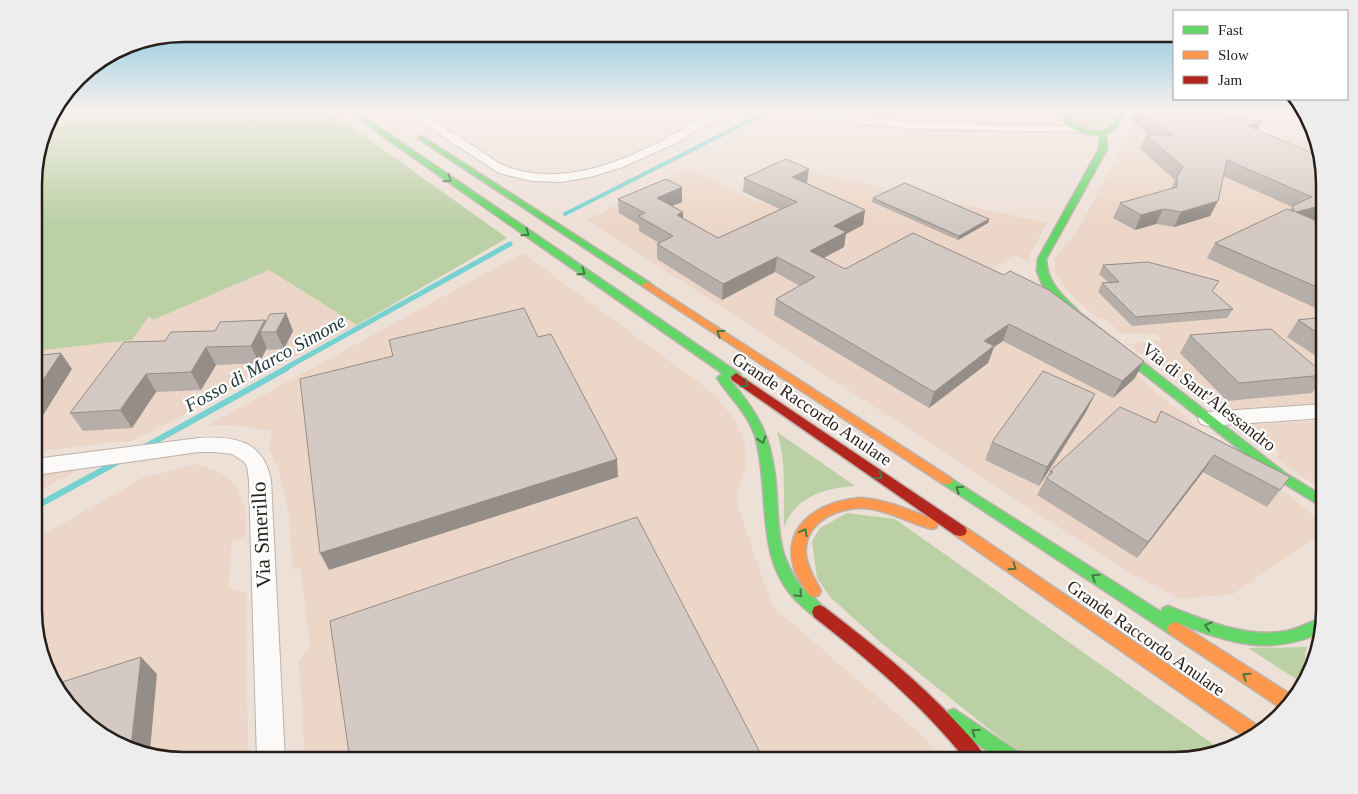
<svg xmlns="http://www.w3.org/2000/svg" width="1358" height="794" font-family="'Times New Roman',serif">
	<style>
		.built { fill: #ecd6c7 }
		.green { fill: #bcd0a5 }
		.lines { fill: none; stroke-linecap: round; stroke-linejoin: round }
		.stream-far2 { stroke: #75d2d1; stroke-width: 4 }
		.stream-far1 { stroke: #75d2d1; stroke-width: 5 }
		.stream { stroke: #75d2d1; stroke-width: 6 }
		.street-casing { stroke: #bcb2ab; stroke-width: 2 }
		.fast-casing { stroke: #bcb2ab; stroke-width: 3 }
		.slow-casing { stroke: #bcb2ab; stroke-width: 3 }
		.jam-casing { stroke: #bcb2ab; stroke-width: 3 }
		.street { fill: #fcfaf9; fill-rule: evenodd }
		.fast { fill: #63d668; fill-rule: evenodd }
		.slow { fill: #ff974d; fill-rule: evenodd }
		.jam { fill: #b3261e; fill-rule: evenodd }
		.wall { fill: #b6aea8 }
		.shaded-wall { fill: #948d88 }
		.building { fill: #d4cac3; stroke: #948d88 }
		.oneway { stroke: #467a41 }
		.labels { text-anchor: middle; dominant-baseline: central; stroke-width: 4.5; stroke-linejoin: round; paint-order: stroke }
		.street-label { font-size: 18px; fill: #281f1a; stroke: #fff }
		.water-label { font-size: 19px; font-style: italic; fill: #223a3a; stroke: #fff }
		.near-street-label { font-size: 21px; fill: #281f1a; stroke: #fff }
		.rim { fill: none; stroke: #281f1a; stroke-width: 2.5 }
	</style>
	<rect width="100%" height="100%" fill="#ede0d7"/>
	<g class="built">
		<polygon points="1149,115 1313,143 1324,174 1324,406 1216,413 1128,344 1162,340 1156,334 1120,333 1107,319 1099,319 1068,292 1055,274 1055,259 1078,230 1139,116"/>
		<polygon points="762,161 1047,223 1030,254 1030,262 1014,255 988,271 1053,305 1228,453 1279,487 1324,525 1324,532 1233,594 1181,599 1129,573 588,220 690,168 757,202 805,180"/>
		<polygon points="523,253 714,394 736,422 745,445 746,465 736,500 772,606 926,739 939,760 305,760 299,661 310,646 306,611 300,568 293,570 289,515 278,467 268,447 273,431 230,425 208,425"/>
		<polygon points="269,270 357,325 151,432 128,442 123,441 35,452 35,351 132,340 149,316 153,320"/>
		<polygon points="1324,420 1324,491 1277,459 1278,450 1266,441 1247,435 1237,426"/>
		<polygon points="196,464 220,472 237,486 246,510 245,537 232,541 228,587 246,593 248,760 184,760 109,740 59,693 35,629 35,539 143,478"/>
		<polygon points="78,470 35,493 35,474"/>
	</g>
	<g class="green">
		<polygon points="54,111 329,111 507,238 357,325 269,270 153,320 149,316 132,340 35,351 35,165 49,117"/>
		<path d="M1080,111H1109V112L1103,126C1093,129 1085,127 1076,122L1075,118Z"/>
		<path d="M777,432L855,486C825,488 796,496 784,527C783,494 787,464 777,432Z"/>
		<polygon points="847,513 895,519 1220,749 1183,760 1031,760 990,730 879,641 830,597 817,578 812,541 820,528"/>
		<path d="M1307,647C1302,660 1308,671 1304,684L1248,648Z"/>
	</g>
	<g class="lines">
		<polyline class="stream-far2" points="565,214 769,111"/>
		<polyline class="stream-far1" points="284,369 510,244"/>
		<g class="stream">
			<polyline points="143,448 287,368"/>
			<polyline points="35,507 119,461"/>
		</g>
		<defs>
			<g id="street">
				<path d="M404,111H417C436,123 456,135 475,147C486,154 496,163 508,167C560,186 615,164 662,141C683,130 706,111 730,111L678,142L623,167L590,177L561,182L532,181L499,173Z"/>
				<polygon points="790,111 818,111 917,123 1077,126 1083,129 1077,132 917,129 863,124 795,114"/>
				<polygon points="1324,404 1324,418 1208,426 1201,424 1198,419 1201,414 1208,412"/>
				<path d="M199,438C234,436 263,440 271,480L285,760H257L249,480L247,466L243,461L232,454L214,452H199L35,475V459Z"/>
			</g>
			<g id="fast">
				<polygon points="347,111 355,111 740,374 741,377 740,380 732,380"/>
				<path d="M1069,111H1075L1070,120C1083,132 1118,139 1116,111H1122C1123,122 1116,130 1106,134L1107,149L1046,259C1047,285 1064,296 1081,314L1285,473L1324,497V508L1277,479L1073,318L1042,284L1037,271L1038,259L1099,149L1100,135C1085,135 1072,131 1063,120Z"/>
				<polygon points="421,136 650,283 652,285 650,287 644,287 419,139 418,138"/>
				<path d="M722,374L726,375C759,414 772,436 776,487C778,509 777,533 784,555C789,568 795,581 805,591C812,597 822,603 826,612L824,617L819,619C812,616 807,610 801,605C753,562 771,495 756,439C749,414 730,398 717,378Z"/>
				<path d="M947,476L1161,612L1163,608L1168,606C1204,620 1247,639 1287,631C1300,628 1311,622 1323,617L1320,633C1268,656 1231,643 1180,624L1183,629L1180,634L1175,636L1170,634L943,484L941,481L943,478Z"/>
				<polygon points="954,709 1021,754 1024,760 1000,760 948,723 946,717 948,711"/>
			</g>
			<g id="slow">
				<polygon points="647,282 951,478 953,481 951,484 943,484 644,287 642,285"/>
				<path d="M861,498C887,500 911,511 936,520L938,524L936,528L931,529C911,523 893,513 872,509C843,504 802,520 806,556C808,570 815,579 821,591L819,595L814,597L809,595C804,587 797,578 794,568C781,523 824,500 861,498Z"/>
				<polygon points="960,526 965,527 1261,728 1249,740 955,535 953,531 955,527"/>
				<polygon points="1175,622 1180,624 1293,696 1281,708 1170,634 1167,629 1170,624"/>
			</g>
			<g id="jam">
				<polygon points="736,373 965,527 967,531 965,535 960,536 955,535 732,380 731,377"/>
				<path d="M819,605L824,607C871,643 918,680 958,724C967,734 980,746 986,760H966C922,705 869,660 814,617L812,612L814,607Z"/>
			</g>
		</defs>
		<use href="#street" class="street-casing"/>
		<use href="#fast" class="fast-casing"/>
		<use href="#slow" class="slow-casing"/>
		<use href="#jam" class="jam-casing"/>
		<use href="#street" class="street"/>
		<use href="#fast" class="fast"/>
		<use href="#slow" class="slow"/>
		<use href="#jam" class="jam"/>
	</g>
	<g class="wall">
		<polygon points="1135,111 1195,111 1257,130 1324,174 1324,218 1315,220 1324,224 1324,312 1207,258 1215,243 1290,210 1292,207 1223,176 1210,216 1174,227 1156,224 1135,230 1113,218 1120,203 1171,189 1175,180 1140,149 1146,135 1150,135 1131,121"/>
		<polygon points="744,178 807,183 865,210 863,225 846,234 844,247 824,258 845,269 913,233 1135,378 1113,398 1003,341 994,347 988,363 929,408 774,315 776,299 800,286 775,272 722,300 657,259 657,244 659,243 639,231 639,225 619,213 618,199 682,202 672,206 683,212 683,219 718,238 780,209 743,192"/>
		<polygon points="873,198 989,219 988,223 958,240 872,202"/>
		<polygon points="1103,265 1213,292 1233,309 1227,318 1132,326 1098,292 1102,283 1108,282 1099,274"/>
		<polygon points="286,313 293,331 284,349 268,350 267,348 259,363 216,365 201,390 156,392 132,428 83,431 70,413 165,341 265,320 266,322"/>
		<polygon points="1324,317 1324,361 1287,337 1298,320"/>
		<polygon points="1190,335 1324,374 1324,377 1312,393 1227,401 1180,353"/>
		<polygon points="1095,394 1086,412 1039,486 985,460 992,442"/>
		<polygon points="1161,411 1290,477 1267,507 1203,472 1137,558 1037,495 1046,478 1047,477 1050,471 1155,423"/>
	</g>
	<g class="shaded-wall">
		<polygon points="1261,122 1254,136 1248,126"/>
		<polygon points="809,169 807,183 790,191 792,177"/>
		<polygon points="682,187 682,202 657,212 657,198"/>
		<polygon points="1218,201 1210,216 1174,227 1181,212"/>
		<polygon points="1324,205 1324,218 1287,228 1296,212"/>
		<polygon points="1163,209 1156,224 1135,230 1141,215"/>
		<polygon points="865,210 863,225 846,234 844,247 808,266 810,251 834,226"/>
		<polygon points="683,212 683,227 677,215"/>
		<polygon points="989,219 988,223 958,240 959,236"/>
		<polygon points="777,257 775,272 722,300 723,284"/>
		<polygon points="286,313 293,331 284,349 276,332"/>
		<polygon points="265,320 270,332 260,332 267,348 259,363 251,346"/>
		<polygon points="1009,324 1003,341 994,347 988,363 929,408 934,392 984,341"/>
		<polygon points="206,347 216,365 201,390 191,372"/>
		<polygon points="61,353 72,369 35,428 35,392"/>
		<polygon points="1144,361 1135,378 1113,398 1122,381"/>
		<polygon points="146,374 156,392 132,428 120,410"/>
		<polygon points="1095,394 1086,412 1039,486 1047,467"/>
		<polygon points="1214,455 1203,472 1137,558 1148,542"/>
		<polygon points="617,459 618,477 329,570 320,553"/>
		<polygon points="141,657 157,674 150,751 131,746"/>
	</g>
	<g class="building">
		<polygon points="1141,111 1195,111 1261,122 1248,126 1316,155 1317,154 1324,174 1324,205 1296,212 1324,224 1324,290 1215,243 1287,209 1295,212 1292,206 1312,197 1227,160 1218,201 1181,212 1163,209 1141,215 1120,203 1177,187 1177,176 1183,167 1146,135 1173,135"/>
		<polygon points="786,159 809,169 792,177 865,210 834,226 846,232 810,251 845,269 913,233 1004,275 1010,271 1049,290 1144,361 1122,381 1009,324 984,341 994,346 934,392 776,299 815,277 777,257 723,284 657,244 673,236 638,216 645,213 618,199 666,179 682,187 657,198 683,212 677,215 718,238 797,202 744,178"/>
		<polygon points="905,183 989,219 959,236 873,198"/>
		<polygon points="1148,262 1219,281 1212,291 1233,309 1136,317 1102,283 1119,282 1103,265"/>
		<polygon points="524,308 538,337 551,334 617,459 320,553 300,379 393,356 389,340"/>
		<polygon points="286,313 276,332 260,332 270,314"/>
		<polygon points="1324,317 1324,337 1298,320"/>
		<polygon points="265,320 251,346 206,347 191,372 146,374 120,410 70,413 124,342 165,341 171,332 215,331 220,322"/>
		<polygon points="1271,329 1324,374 1324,375 1239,383 1190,335"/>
		<polygon points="61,353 35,392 35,356"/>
		<polygon points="1043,371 1095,394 1047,467 992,442"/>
		<polygon points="1120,407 1156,423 1161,411 1290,477 1280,490 1214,455 1148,542 1046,478 1053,472 1050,471"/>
		<polygon points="637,517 764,760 350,760 330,621"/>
		<polygon points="141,657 131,746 109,740 59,693 56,684"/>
	</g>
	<defs><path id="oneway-chevron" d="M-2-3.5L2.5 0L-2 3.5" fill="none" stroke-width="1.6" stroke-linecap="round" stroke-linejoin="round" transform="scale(1.25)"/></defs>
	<g class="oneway">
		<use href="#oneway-chevron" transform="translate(448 179) rotate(35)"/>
		<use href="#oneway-chevron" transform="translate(526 233) rotate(35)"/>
		<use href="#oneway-chevron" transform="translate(582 272) rotate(34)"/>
		<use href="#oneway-chevron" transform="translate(720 333) rotate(-147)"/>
		<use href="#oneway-chevron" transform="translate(745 384) rotate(35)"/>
		<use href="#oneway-chevron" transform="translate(762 440) rotate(73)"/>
		<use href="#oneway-chevron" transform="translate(879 476) rotate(34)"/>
		<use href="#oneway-chevron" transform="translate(959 489) rotate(-147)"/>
		<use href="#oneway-chevron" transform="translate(804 532) rotate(-61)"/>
		<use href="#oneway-chevron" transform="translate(1013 567) rotate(34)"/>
		<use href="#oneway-chevron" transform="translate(1095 577) rotate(-147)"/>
		<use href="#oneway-chevron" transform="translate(799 594) rotate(47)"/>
		<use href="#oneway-chevron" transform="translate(1208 626) rotate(-164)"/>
		<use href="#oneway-chevron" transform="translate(1246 676) rotate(-147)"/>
		<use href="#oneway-chevron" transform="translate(975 732) rotate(-145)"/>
	</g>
	<linearGradient id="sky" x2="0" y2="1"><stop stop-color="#7ac0df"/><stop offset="0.5" stop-color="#f7f1ed"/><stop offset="1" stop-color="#f7f1ed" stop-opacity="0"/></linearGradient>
	<rect width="1358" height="222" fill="url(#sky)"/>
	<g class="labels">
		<g class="street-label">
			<text transform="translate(1209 397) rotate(38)">Via di Sant'Alessandro</text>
			<text transform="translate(812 409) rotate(34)">Grande Raccordo Anulare</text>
			<text transform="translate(1146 638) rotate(35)">Grande Raccordo Anulare</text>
		</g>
		<g class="water-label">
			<text transform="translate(265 363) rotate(-29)">Fosso di Marco Simone</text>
		</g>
		<g class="near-street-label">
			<text transform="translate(261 535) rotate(-93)">Via Smerillo</text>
		</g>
	</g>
	<path d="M0 0H1358V794H0ZM184 42H1174A142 142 0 0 1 1316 184V610A142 142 0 0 1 1174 752H184A142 142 0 0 1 42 610V184A142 142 0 0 1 184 42Z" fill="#eeeded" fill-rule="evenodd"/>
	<path class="rim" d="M184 42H1174A142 142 0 0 1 1316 184V610A142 142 0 0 1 1174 752H184A142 142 0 0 1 42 610V184A142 142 0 0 1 184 42Z"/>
	<rect x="1173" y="10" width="175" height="90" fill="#ffffff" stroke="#a9a5a3"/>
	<rect x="1183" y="26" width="25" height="8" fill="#63d668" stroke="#a9a5a3"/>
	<text x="1218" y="35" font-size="15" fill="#281f1a">Fast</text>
	<rect x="1183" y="51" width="25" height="8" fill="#ff974d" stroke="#a9a5a3"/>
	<text x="1218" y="60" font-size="15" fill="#281f1a">Slow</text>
	<rect x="1183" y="76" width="25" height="8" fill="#b3261e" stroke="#a9a5a3"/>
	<text x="1218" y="85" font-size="15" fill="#281f1a">Jam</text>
</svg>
